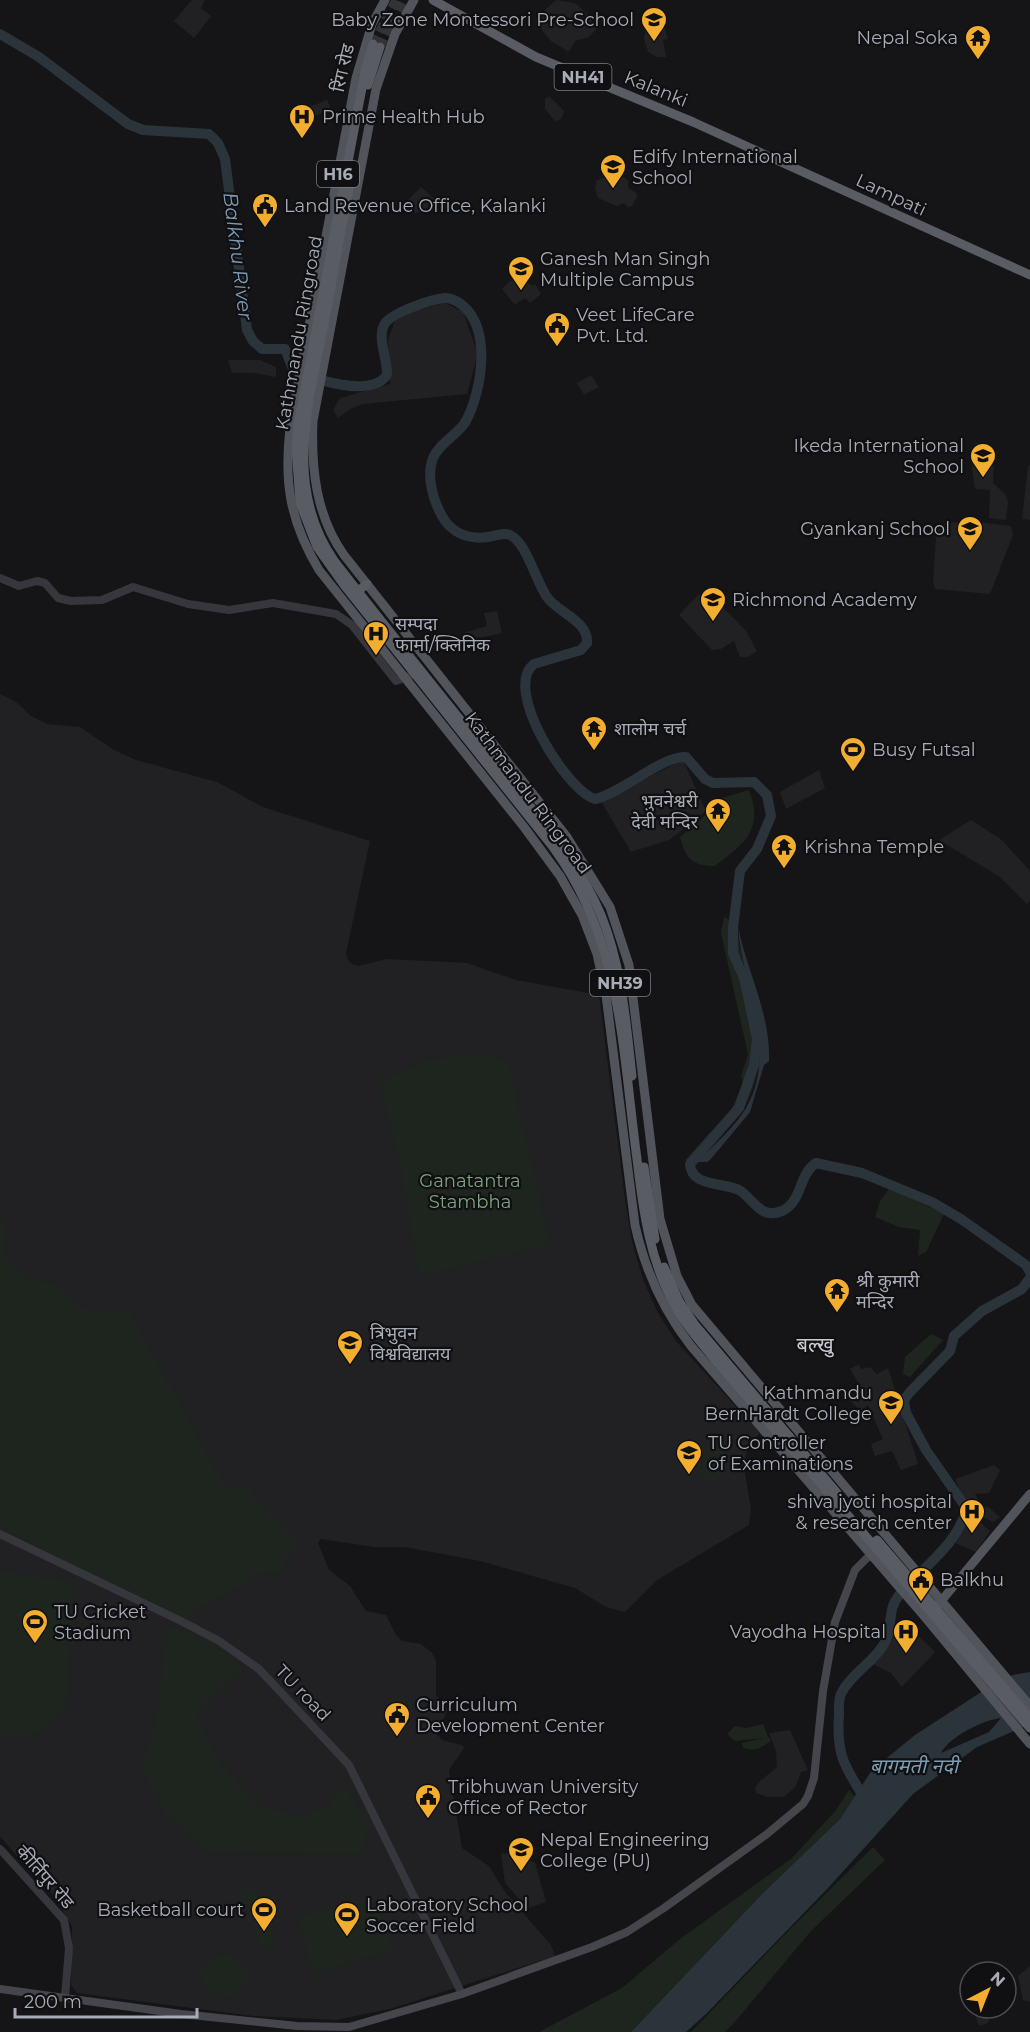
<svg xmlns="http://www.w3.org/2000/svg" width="1030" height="2032" font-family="Montserrat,'Noto Sans Devanagari',sans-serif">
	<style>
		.built { fill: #212124 }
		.green { fill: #1d251e }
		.water { fill: #2b343b; fill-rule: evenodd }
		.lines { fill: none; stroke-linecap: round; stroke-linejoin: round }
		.river { stroke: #2b343b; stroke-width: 10 }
		.trunk-tunnel { stroke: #323337; stroke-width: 9; stroke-dasharray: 9 4.5; stroke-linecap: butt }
		.tertiary { stroke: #36373c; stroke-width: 8 }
		.secondary { stroke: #44464c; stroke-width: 8 }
		.primary { stroke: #52545b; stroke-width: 9 }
		.trunk { stroke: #5a5c64; stroke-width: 9 }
		.labels { text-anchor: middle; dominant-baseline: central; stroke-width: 4.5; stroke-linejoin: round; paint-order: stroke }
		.shield { fill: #101012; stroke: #7a7d86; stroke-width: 1.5 }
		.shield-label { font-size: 16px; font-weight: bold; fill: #a7acb7 }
		.poi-label { font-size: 18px; fill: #a7acb7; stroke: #101012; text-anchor: start }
		.street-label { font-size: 18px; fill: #a7acb7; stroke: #101012 }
		.park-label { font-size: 18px; fill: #7da37f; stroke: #101012 }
		.water-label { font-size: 20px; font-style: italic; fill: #7d9bb3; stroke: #101012 }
		.neighbourhood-label { font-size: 20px; fill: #c8cbd3; stroke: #101012 }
	</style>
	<rect width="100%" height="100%" fill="#151517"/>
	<g class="built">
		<polygon points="192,0 205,0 201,8 211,16 194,38 174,21"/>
		<polygon points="556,0 575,3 600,25 589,37 575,41 569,52 551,41 542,30 537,17"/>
		<polygon points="646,26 664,26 668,39 663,40 666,57 657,57 648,52 644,39"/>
		<polygon points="549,96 564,111 562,118 556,122 545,109 545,99"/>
		<polygon points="327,100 331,109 304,121 299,111"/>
		<polygon points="617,174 628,180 628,187 638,195 632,206 627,207 624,203 617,206 598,198 595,189 597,180"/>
		<polygon points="421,187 436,200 426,212 415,213 405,203"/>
		<polygon points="522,280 533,286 535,284 541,294 530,303 525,298 515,305 502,289 510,281"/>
		<polygon points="445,303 463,312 476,349 477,357 467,394 363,404 350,409 338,418 333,410 340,398 390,384 388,340 395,321 410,312"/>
		<polygon points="228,360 260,360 276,367 276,377 255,373 232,373"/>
		<polygon points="591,375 599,387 584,395 577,383"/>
		<polygon points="975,443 986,444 986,464 994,464 993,483 1005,494 1008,502 1006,520 989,518 990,490 975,489 972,469"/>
		<polygon points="1030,465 1030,520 1022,519 1028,466"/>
		<polygon points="968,521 1011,526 1013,535 990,594 935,589 933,581 937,524"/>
		<polygon points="699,594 707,599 712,596 719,603 746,631 757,651 748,657 740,657 734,641 721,649 712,650 679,615"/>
		<polygon points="497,611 502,633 465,641 463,633 487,626 484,613"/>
		<polygon points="0,694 15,701 31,716 47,724 80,727 114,750 136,760 217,782 263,807 370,841 346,953 348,960 352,964 358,966 387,959 467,963 516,980 599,995 625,1199 632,1242 643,1279 657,1311 676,1341 760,1433 747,1449 744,1467 751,1509 749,1525 657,1580 625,1612 606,1607 575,1588 480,1561 405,1547 374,1547 321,1539 318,1543 329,1570 350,1586 366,1611 386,1615 396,1635 402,1641 421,1644 432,1653 436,1661 436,1695 448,1710 436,1733 442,1740 462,1745 464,1748 449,1770 462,1848 489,1866 505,1892 551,1945 555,1956 390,2009 336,2020 253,2016 77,1993 71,1985 72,1926 54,1896 0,1837"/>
		<polygon points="683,760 706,811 669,840 631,852 601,801"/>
		<polygon points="819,770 825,788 786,809 780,792"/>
		<polygon points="971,820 1002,840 1030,871 1030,901 1027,904 1000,877 939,840"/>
		<polygon points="859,1364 861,1369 870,1367 877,1374 888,1368 918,1464 901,1470 892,1451 875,1456 871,1444 883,1439 868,1405 861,1412 849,1399 862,1389 850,1369"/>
		<polygon points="994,1465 1000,1470 989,1493 975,1494 983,1509 987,1506 1000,1517 993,1522 968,1510 955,1479"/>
		<polygon points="973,1516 990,1531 976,1552 953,1542"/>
		<polygon points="901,1619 935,1652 902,1687 891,1673 871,1663 885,1648 892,1629"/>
		<polygon points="790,1730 808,1770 801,1772 796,1786 784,1797 768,1797 756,1793 755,1788 759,1782 777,1767 776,1751 769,1733"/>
		<polygon points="501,1853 512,1854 535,1863 546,1902 528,1908 525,1906 505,1883"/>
		<polygon points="1030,1966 1030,2002 1023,2000 1018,1976"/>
		<polygon points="972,2008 990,2008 991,2011 998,2008 1000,2011 990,2013 988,2023 979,2026"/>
	</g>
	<g class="green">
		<path d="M749,790C764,830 745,843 715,866C691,866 686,858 680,837L709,812L712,801Z"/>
		<path d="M724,917L737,925C741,985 780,1057 741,1111L694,1161L685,1160L732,1108L743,1083L741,1076L748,1054L721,933Z"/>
		<polygon points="476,1053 508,1061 550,1245 419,1275 402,1173 379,1083 426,1061"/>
		<polygon points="890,1188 944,1214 926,1252 918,1256 920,1230 899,1227 875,1217 880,1201"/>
		<polygon points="0,1202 1,1219 8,1233 2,1250 11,1266 18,1272 34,1280 54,1284 79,1307 97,1312 122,1310 130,1313 224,1485 233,1491 249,1481 253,1496 297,1542 298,1545 278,1572 253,1574 243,1585 192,1612 183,1621 0,1528"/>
		<polygon points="931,1334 943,1340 910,1377 903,1374 905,1357"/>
		<polygon points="709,1444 726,1448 718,1483 696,1476 698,1470 701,1470"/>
		<path d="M0,1571L73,1582L66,1707C41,1734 39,1737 0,1735Z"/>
		<path d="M168,1626C194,1636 227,1646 244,1670L196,1712L217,1760L261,1807L301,1816L328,1807L342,1786L369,1819L363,1854L204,1851L165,1813L142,1766L155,1727Z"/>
		<path d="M763,1724L768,1737L765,1738L769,1737L771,1741C761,1747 756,1753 743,1747L742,1743L764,1738L735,1741L727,1734L735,1726L746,1728Z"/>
		<polygon points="849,1790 855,1797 840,1819 762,1894 631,2032 539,2032 622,1988 680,1939 792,1858 836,1810"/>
		<polygon points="873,1847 885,1860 811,1931 734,2023 725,2032 691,2032 790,1929"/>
		<polygon points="249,1886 264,1902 250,1915 236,1899"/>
		<polygon points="377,1895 393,1950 314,1973 298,1917"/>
		<polygon points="269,1919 275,1945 260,1949 254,1922"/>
		<polygon points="227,1953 251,1975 233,1997 212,1994 199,1974 217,1956"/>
	</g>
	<g class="water">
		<path d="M738,927C747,971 771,1015 769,1061L764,1065L750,1112L711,1159L707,1162H696C713,1146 734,1128 746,1108C779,1052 742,985 738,927Z"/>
		<path d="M1030,1672V1724L977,1747L913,1794L828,1888L707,2013L686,2032H631L762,1894L840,1819L872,1770L915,1735L992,1685L1013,1675ZM1001,1718L989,1732L941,1753C949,1737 983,1720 1001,1718Z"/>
	</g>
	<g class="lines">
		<g class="river">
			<path d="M0,34L39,57L128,124L143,130L209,134L218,143L225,159L247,330L253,341L262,349H285L293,369C313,380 371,398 387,375C388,361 377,338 384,325C390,313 432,299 445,298C452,298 457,301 462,305C492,329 482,391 466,421C458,435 440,442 433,458C426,476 433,500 442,516C451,533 469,540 488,537C494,536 504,532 510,535C527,543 536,582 547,597C558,613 589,621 587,643L581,650L534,664C502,688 566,790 595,799C622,793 663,755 686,757L705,779L713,783L754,782L767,795L771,816L757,849L740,871L733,928V953L744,978L757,1039L754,1065L739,1108L690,1164C691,1187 723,1182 739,1190C754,1199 760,1220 782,1211C803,1201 798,1175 816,1163L862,1173L932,1202L961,1219L1026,1265L1030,1272"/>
			<path d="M867,1802C845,1767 836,1757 839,1714C839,1708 838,1698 842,1692C852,1673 874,1662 884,1644C894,1627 886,1610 900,1594C924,1566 956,1546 967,1509L926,1450L906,1413L904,1400L910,1392L950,1351L954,1336L982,1311L1022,1289L1030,1278"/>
		</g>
		<g class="trunk-tunnel">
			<polyline points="373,44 396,0"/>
			<polyline points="380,47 404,0"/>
		</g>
		<g class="tertiary">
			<polyline points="0,578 19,586 37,581 45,583 58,598 71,601 102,600 133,587 188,604 229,610 273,603 336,614 352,625 396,681 415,674"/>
			<polyline points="0,1534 181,1621 219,1641 259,1669 349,1765 462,1994"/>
			<polyline points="0,1849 64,1920 69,1948 65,1997"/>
		</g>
		<polyline class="secondary" points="0,1989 181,2014 297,2026 349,2027 462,1994 592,1947 627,1932 664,1908 767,1834 803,1804 808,1796 814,1778 823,1691 835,1622 855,1570 874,1551"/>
		<g class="primary">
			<path d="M385,0L372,24L356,78L291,421C283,479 289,520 319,570L524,827L560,876L582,915L597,954L606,995L635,1225C645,1270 662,1309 691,1346L925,1617L1030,1744"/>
			<path d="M414,0L395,34L376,89L313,421C311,468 316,516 344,555L567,837L610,907L629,965L660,1219L677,1276L692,1305L1030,1706"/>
			<polyline points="937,1606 1030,1494"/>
		</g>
		<g class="trunk">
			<polyline points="433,0 536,57 693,122 1030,275"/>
			<path d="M373,44L366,67L298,425L296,448L300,503L317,547L344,585L553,847C622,941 622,1048 637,1159C643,1211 650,1262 676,1308C686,1326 701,1342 714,1359L1030,1728"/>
			<polyline points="368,85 380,47"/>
			<path d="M353,169C343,217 335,266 326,314C310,397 281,486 335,562C390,633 447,703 503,773C538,817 579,862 601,915C622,967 626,1022 632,1076"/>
			<polyline points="354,594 367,584"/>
			<polyline points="644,1167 655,1239"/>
			<polyline points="664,1267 679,1301 695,1325 837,1493"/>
			<polyline points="877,1540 1030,1718"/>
		</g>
	</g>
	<defs>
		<symbol id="school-pin" viewBox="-11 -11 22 30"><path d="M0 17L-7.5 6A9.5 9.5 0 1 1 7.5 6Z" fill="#f4ae2f" stroke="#101012"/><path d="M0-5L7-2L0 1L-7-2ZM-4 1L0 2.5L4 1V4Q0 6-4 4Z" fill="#111"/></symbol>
		<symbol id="temple-pin" viewBox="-11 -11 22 30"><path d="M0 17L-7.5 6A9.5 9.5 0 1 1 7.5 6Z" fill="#f4ae2f" stroke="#101012"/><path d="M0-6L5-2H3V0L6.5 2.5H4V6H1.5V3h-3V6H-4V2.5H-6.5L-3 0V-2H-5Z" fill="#111"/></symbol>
		<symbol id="hospital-pin" viewBox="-11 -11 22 30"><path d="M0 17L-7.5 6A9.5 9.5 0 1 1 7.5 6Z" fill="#f4ae2f" stroke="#101012"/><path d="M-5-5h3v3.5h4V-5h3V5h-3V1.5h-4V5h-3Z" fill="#111"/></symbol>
		<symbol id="civic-pin" viewBox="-11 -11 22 30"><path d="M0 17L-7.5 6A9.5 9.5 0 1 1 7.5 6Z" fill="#f4ae2f" stroke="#101012"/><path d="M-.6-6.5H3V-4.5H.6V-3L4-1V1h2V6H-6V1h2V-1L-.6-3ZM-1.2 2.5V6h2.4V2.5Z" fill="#111"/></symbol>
		<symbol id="university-pin" viewBox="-11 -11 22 30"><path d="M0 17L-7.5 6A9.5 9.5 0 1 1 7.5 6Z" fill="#f4ae2f" stroke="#101012"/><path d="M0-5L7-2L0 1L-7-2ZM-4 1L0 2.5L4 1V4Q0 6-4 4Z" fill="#111"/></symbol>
		<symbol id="stadium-pin" viewBox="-11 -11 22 30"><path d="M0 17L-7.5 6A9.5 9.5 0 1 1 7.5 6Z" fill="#f4ae2f" stroke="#101012"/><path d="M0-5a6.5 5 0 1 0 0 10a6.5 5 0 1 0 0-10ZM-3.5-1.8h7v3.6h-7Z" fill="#111"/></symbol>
	</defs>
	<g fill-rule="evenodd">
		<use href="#school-pin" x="639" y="5" width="30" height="40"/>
		<use href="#temple-pin" x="963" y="23" width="30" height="40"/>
		<use href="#hospital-pin" x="287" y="102" width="30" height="40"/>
		<use href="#school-pin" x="598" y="152" width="30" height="40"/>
		<use href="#civic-pin" x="250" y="191" width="30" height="40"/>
		<use href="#university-pin" x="506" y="254" width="30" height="40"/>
		<use href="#civic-pin" x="542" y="310" width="30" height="40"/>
		<use href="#school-pin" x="968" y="441" width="30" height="40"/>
		<use href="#school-pin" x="955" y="514" width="30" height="40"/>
		<use href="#school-pin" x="698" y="585" width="30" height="40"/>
		<use href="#hospital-pin" x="361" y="619" width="30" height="40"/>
		<use href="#temple-pin" x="579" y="714" width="30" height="40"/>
		<use href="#stadium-pin" x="838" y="735" width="30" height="40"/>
		<use href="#temple-pin" x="703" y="796" width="30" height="40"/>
		<use href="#temple-pin" x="769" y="832" width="30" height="40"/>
		<use href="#temple-pin" x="822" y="1276" width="30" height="40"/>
		<use href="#university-pin" x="335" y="1328" width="30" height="40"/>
		<use href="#university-pin" x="876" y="1388" width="30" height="40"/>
		<use href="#university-pin" x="674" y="1438" width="30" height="40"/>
		<use href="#hospital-pin" x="957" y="1497" width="30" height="40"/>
		<use href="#civic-pin" x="906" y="1565" width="30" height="40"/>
		<use href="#stadium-pin" x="20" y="1607" width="30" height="40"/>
		<use href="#hospital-pin" x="891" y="1617" width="30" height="40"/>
		<use href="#civic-pin" x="382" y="1700" width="30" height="40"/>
		<use href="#civic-pin" x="413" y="1782" width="30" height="40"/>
		<use href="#university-pin" x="506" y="1835" width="30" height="40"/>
		<use href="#stadium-pin" x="249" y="1895" width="30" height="40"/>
		<use href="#stadium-pin" x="332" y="1900" width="30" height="40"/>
	</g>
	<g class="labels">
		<g class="shield">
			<rect x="554.5" y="64" width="57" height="26" rx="4.5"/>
			<rect x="317" y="161" width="42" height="26" rx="4.5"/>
			<rect x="590" y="970" width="60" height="26" rx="4.5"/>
		</g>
		<g class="shield-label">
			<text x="583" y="77">NH41</text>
			<text x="338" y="174">H16</text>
			<text x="620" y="983">NH39</text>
		</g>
		<g class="poi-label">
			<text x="634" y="20" text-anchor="end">Baby Zone Montessori Pre-School</text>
			<text x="958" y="38" text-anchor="end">Nepal Soka</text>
			<text x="322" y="117">Prime Health Hub</text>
			<text x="632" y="157">Edify International<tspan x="632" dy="21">School</tspan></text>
			<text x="284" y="206">Land Revenue Office, Kalanki</text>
			<text x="540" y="259">Ganesh Man Singh<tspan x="540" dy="21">Multiple Campus</tspan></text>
			<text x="576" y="315">Veet LifeCare<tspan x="576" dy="21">Pvt. Ltd.</tspan></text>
			<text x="964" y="446" text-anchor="end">Ikeda International<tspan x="964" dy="21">School</tspan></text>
			<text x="950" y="529" text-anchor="end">Gyankanj School</text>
			<text x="732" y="600">Richmond Academy</text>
			<text x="395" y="624">सम्पदा<tspan x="395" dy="21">फार्मा/क्लिनिक</tspan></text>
			<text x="614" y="729">शालोम चर्च</text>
			<text x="872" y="750">Busy Futsal</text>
			<text x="698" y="801" text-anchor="end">भुवनेश्वरी<tspan x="698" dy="21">देवी मन्दिर</tspan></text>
			<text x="804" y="847">Krishna Temple</text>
			<text x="856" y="1281">श्री कुमारी<tspan x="856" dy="21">मन्दिर</tspan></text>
			<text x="370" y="1333">त्रिभुवन<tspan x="370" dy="21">विश्वविद्यालय</tspan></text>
			<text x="872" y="1393" text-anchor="end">Kathmandu<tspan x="872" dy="21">BernHardt College</tspan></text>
			<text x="708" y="1443">TU Controller<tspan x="708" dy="21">of Examinations</tspan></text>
			<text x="952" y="1502" text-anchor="end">shiva jyoti hospital<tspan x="952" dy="21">&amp; research center</tspan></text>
			<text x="940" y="1580">Balkhu</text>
			<text x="54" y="1612">TU Cricket<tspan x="54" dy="21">Stadium</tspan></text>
			<text x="886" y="1632" text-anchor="end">Vayodha Hospital</text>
			<text x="416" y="1705">Curriculum<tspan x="416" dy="21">Development Center</tspan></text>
			<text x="448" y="1787">Tribhuwan University<tspan x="448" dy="21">Office of Rector</tspan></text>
			<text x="540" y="1840">Nepal Engineering<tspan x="540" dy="21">College (PU)</tspan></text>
			<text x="366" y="1905">Laboratory School<tspan x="366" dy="21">Soccer Field</tspan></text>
			<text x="244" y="1910" text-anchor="end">Basketball court</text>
		</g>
		<g class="street-label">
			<text transform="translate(343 68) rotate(-77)">रिंग रोड</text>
			<text transform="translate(656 89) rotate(22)">Kalanki</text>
			<text transform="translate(891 195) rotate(25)">Lampati</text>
			<text transform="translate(299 333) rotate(-80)">Kathmandu Ringroad</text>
			<text transform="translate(528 793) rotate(53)">Kathmandu Ringroad</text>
			<text transform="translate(303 1693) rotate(46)">TU road</text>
			<text transform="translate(45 1877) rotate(49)">कीर्तिपुर रोड</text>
		</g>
		<g class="park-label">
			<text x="470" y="1181">Ganatantra<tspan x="470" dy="21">Stambha</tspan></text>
		</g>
		<g class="water-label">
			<text transform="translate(238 256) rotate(83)">Balkhu River</text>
			<text x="914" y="1766">बागमती नदी</text>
		</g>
		<g class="neighbourhood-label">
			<text x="815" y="1345">बल्खु</text>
		</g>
	</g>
	<g transform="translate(988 1990) rotate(42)"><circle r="28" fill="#101012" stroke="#4c4e54" stroke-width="1.5"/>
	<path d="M0-4.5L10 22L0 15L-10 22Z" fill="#f4ae2f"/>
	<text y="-9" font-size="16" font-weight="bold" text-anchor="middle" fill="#a7acb7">N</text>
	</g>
	<path d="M15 2008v9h182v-9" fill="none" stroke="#a7acb7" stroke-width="3"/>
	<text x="24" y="2008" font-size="18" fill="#a7acb7" stroke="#101012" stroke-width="4.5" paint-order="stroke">200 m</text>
</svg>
